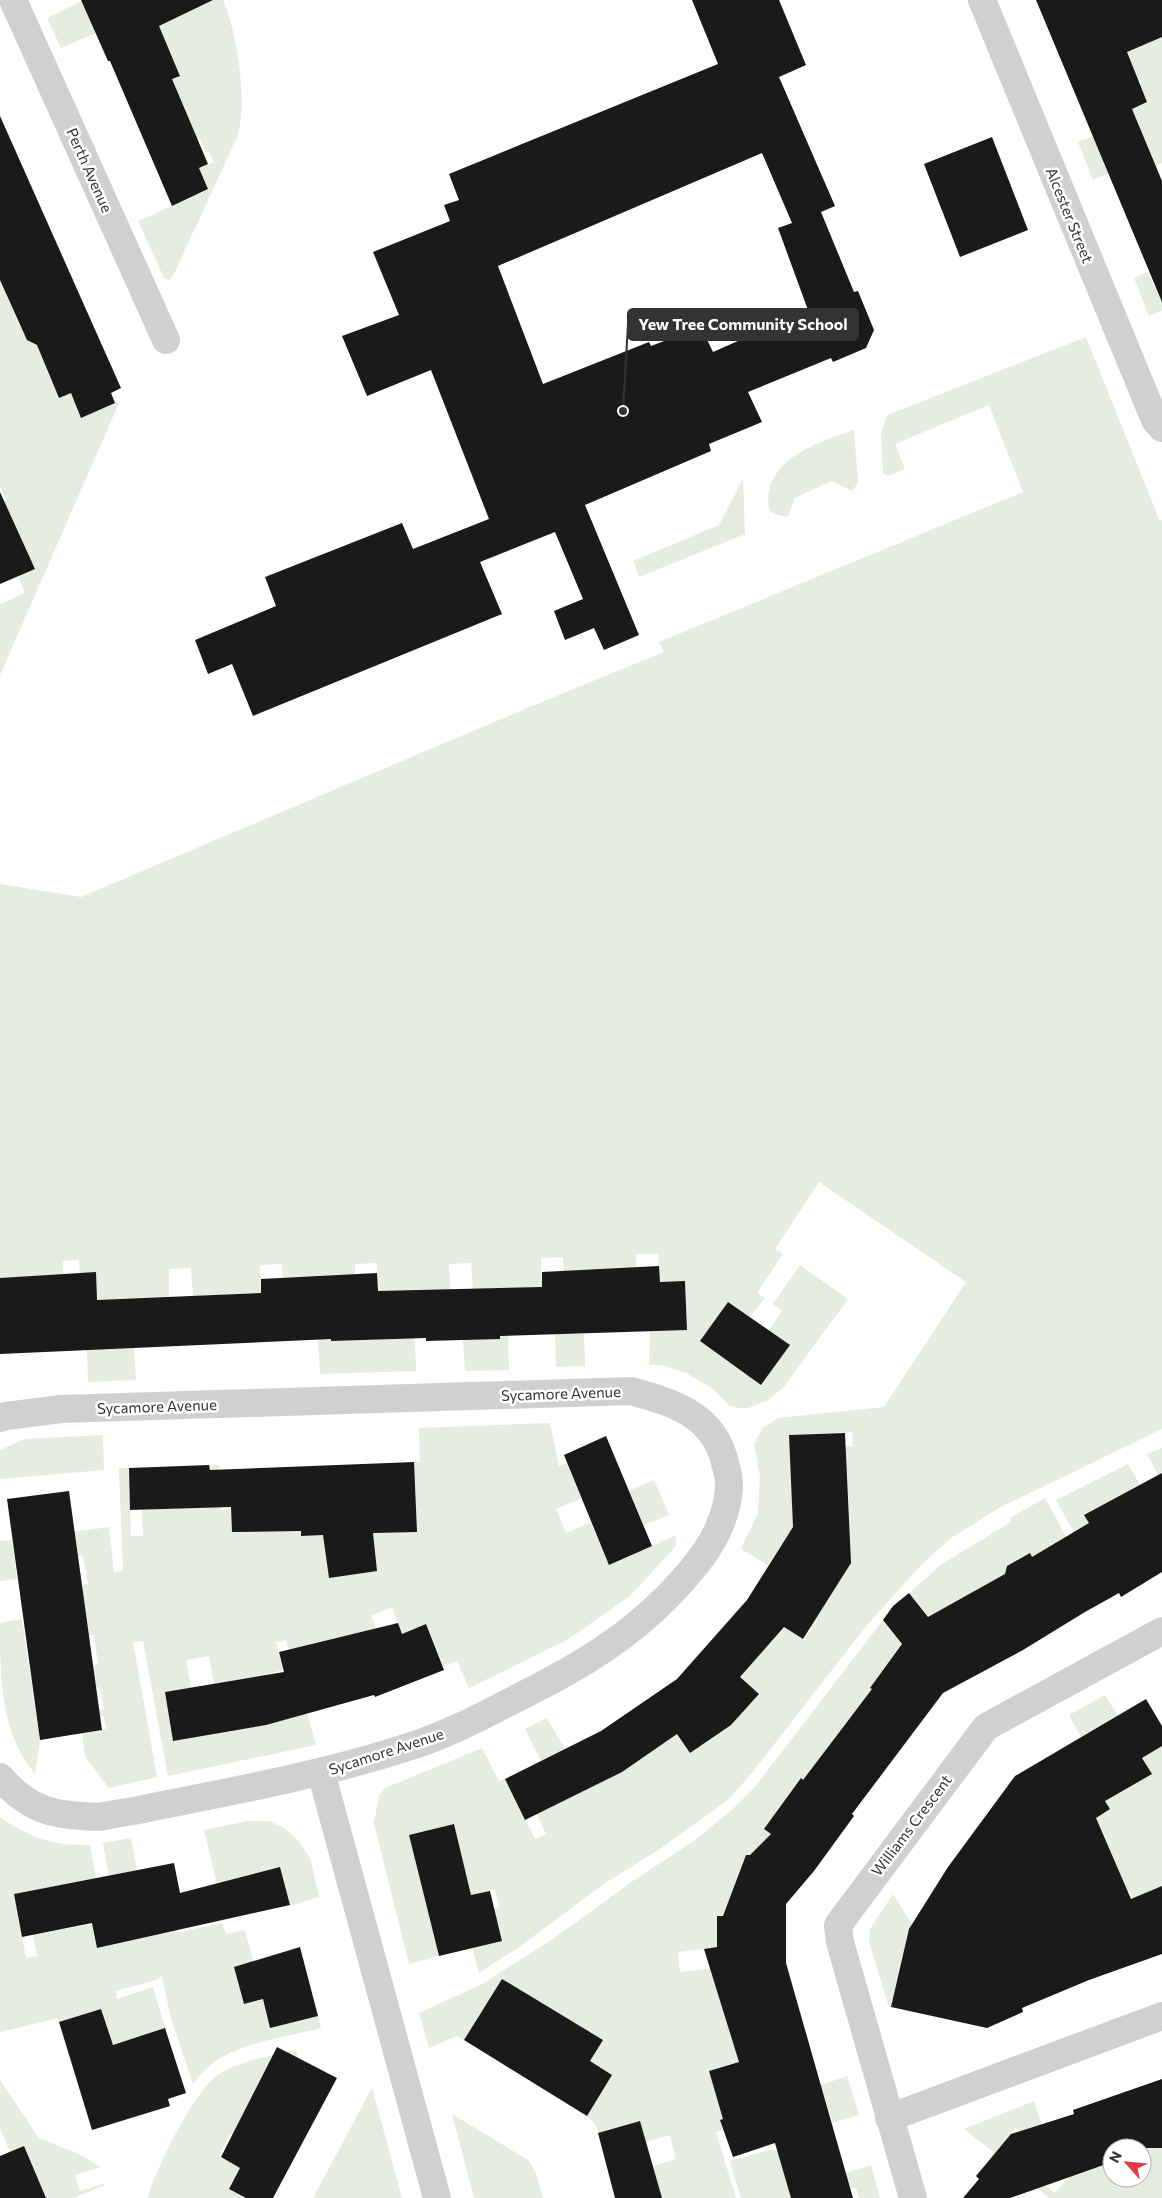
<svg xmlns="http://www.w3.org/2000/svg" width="1162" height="2198" font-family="Commissioner,sans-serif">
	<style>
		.green { fill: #e6ecdf; fill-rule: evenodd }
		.building { fill: #1a1a1a; fill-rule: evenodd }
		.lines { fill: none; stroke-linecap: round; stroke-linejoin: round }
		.minor { stroke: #d0d0d0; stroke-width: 28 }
		.labels { text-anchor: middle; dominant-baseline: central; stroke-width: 5; stroke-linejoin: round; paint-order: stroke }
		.street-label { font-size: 15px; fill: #333; stroke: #fff }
		.leader { fill: none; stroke: #333; stroke-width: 2 }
		.callout-dot { fill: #333; stroke: #fff; stroke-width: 2 }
		.callout { fill: #333; stroke: #333; stroke-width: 2 }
		.callout-label { font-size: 16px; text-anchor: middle; font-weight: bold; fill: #fff }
	</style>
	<rect width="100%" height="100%" fill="#fff"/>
	<g class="green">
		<polygon points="84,0 96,33 61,48 47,18"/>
		<path d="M213,0H223C238,37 247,96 238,135L173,276L169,280L164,278L138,221L208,190L199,168L214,162L209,151L206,153L200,139L187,144L172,79L180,75L169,48L118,70L134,16L186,13Z"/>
		<polygon points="1112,14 1155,20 1162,37 1162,163 1152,167 1114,172 1093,180 1078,142 1093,136 1107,167 1149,151 1132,109 1147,102 1140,85 1142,81 1136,79"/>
		<polygon points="0,260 9,300 21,327 30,323 25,332 30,342 37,345 60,364 47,370 59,398 71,393 81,418 115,403 114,401 119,403 0,675 0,604 25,593 18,576 2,502 6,501 0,486"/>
		<polygon points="1148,272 1154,287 1157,286 1162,298 1162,311 1149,316 1134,278"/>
		<path d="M1086,337L1160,521L1162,520V1429L999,1508L951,1538L922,1564L867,1625L751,1774L729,1799L657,1851L605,1883L519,1947L479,1973L472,1948L502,1940L498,1922L479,1926L476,1913L499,1907L495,1890L471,1895L454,1824L409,1835L439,1956L409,1964L374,1823L379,1795L385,1788L482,1748L499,1781L505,1779L535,1839L546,1834L537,1814L600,1783L580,1741L594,1736L619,1774L677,1734V1679L730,1726L758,1694L740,1677L745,1602L804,1640L812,1628L791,1614L840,1581L847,1569L790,1532L768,1565L741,1549L758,1513L760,1476L754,1444L763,1428L778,1418L884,1407L966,1282L819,1182L775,1249L783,1254L757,1293L765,1298L750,1317L728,1302L700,1341L761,1384L789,1346L769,1330L782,1311L773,1304L800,1265L848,1299L783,1388L768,1400L748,1408H738L730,1406L712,1388L686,1373L662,1365H649L650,1331L687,1329L685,1281L660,1282L658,1254H636L637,1283L564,1285L563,1257L541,1258L542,1287L507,1290L509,1370L465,1371L463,1340L500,1338L498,1290L473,1291L471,1263L449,1264L450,1292L415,1338L416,1371L320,1374L318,1340L284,1292L282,1264L260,1265L261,1293L193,1296L191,1268L169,1269V1297L145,1346L134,1348L136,1380L88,1382L87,1350L97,1301L80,1273L79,1260L63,1261V1274L0,1279V884L81,897L527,708L664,652L659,642L1023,492L989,405L895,444L905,469L888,476L883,473L881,435L887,415ZM377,1263L378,1291L404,1290L405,1338L331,1341L355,1292V1264ZM852,1432L853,1446L832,1447L847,1472L850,1533L793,1521L789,1435Z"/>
		<path d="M854,430L858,483L852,491L831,481L795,498L788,517L775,514L769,510C769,504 767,497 769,491C777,454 823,441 854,430Z"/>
		<polygon points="743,478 745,534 639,577 633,561 719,525"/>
		<polygon points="555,1334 584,1334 585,1366 556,1367"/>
		<path d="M550,1423L559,1466L567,1463L582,1498L556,1509L566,1533L591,1522L610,1565L676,1535V1546L630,1596L567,1640L469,1688L457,1661L443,1666L426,1624L402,1634L392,1607L371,1616L382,1642L289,1650L286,1640L276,1642L283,1670L258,1677L271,1723L307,1713L316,1745L168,1776L143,1641L133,1642L157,1777L109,1788L85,1757L82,1733L106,1729L104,1716L80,1719L79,1713L104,1709L100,1687L76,1690L73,1667L98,1664L94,1635L70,1638L63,1588L88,1584L83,1556L60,1559L57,1534L109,1527L114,1572L123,1571L119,1468H129L131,1536H143L142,1510L210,1507L209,1465H219L221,1510L231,1509L232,1532L246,1531L301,1520V1536L313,1535L414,1462H420L419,1428ZM209,1656L214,1684L191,1688L186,1660Z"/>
		<polygon points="103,1435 104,1470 0,1479 0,1450 24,1439"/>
		<polygon points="1162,1448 1162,1485 1099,1540 1108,1595 1056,1500 1128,1464 1140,1485 1158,1475 1147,1454"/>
		<polygon points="654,1480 669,1515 644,1525 629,1491"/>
		<polygon points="1045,1498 1100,1599 1005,1576 948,1641 909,1593 942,1564 1011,1522 1010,1518"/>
		<polygon points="12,1540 17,1579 0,1581 0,1541"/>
		<path d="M22,1619L40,1740L35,1774C0,1732 0,1678 0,1623Z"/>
		<path d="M883,1620L908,1653L885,1699L859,1728L848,1720L835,1737L846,1810L801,1778L765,1829L780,1841H765L740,1864L765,1889L763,1892L736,1882L730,1898L781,1916L717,1917V1949L713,1948L678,1952L680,1972L715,1968L761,2045L806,2031L811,2049L775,2060L724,2130L716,2132L736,2198H662L653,2166L676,2159L670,2135L646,2142L640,2121L598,2133L596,2125L587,2116L612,2075L590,2061L602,2041L489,2000L464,2040L457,2036L429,2048L419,2013L482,1984L553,1939L637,1878L694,1841L734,1808L755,1787ZM741,2061L717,2098L709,2071Z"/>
		<polygon points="1105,1695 1118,1716 1088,1734 1151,1773 1142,1758 1162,1746 1162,1886 1154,1890 1138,1903 1127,1890 1113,1858 901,1966 891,2007 889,2007 869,1942 870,1929 893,1894 912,1924 1110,1809 1079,1756 1088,1750 1069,1715"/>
		<polygon points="547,1718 565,1749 541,1761 525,1729"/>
		<path d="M0,1817C30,1838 53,1846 90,1845L96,1878L14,1894L26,1958L37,1956L33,1935L92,1924L99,1948L119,1943L114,1919L171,1912L175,1933L222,1923L226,1934L245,1930L257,1975L238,1981L244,2004L263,1999L270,2028L318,2016L321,2028C291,2036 251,2041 224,2056C212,2062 201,2073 193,2084L171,2019L162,1976L156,1980L116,1991L117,1999L153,1987L165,2028L144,2035L116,2055L101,2009L59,2022L58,2018L0,2032Z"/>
		<polygon points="248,1821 269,1821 284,1828 298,1840 310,1858 319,1897 290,1906 280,1867 217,1884 204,1830"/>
		<polygon points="131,1838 137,1870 109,1876 103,1843"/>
		<path d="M296,2050L298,2058L252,2145L230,2134L219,2156L240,2168L229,2189L246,2198H148C154,2171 196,2088 219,2074C241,2060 272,2056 296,2050Z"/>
		<polygon points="847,2076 859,2115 833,2123 821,2085"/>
		<polygon points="0,2080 39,2138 81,2155 101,2167 75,2175 80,2191 106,2183 105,2185 74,2198 41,2198 24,2146 10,2152 0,2128"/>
		<polygon points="372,2088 402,2198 313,2198"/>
		<polygon points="1034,2101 1051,2155 1077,2123 1094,2168 1112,2162 1112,2178 1142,2178 1142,2148 1162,2120 1162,2198 1049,2198 1037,2188 1041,2182 1055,2193 1071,2175 1016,2127 1010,2135 1014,2138 999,2156 964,2129"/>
		<polygon points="452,2114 528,2160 536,2173 543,2198 474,2198"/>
		<polygon points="769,2150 787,2151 801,2186 789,2190 791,2198 741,2198 730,2161"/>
		<polygon points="871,2165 880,2198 859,2198 856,2188 851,2189 846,2173"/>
	</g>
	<g class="building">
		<polygon points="81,0 213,0 159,26 180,76 172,79 208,164 199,168 208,189 172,206 110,61 108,61"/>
		<path d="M692,0H779L806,65L779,77L835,206L821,212L854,292L858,291L874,330L866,348L833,362L831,358L748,392L762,422L709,444L711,451L585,505L639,635L604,650L594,628L565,640L554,611L583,599L555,532L480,562L502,614L253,716L232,664L208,674L195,640L276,606L265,577L402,523L413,549L489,519L431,370L367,396L342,336L399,315L373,252L450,221L444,205L459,200L449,174L718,64ZM762,153L792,223L778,228L808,310L713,352L701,327L651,346L649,342L543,384L498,266Z"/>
		<polygon points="1036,0 1162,0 1162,37 1127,52 1147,102 1132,109 1162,181 1162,302"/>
		<polygon points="0,116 121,388 111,393 115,403 81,418 71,393 59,398 37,345 27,340 0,280"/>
		<polygon points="992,137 1028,230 960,257 924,164"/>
		<polygon points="0,492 35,569 0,584"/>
		<polygon points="659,1266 660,1282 685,1281 687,1330 500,1336 500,1339 426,1341 426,1338 331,1341 331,1339 0,1354 0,1278 96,1272 97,1300 261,1293 261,1279 377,1273 378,1291 542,1287 542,1272"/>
		<polygon points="728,1302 790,1345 761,1385 700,1341"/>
		<polygon points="845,1433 851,1563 803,1639 784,1627 740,1677 759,1694 731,1725 690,1753 677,1734 622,1772 525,1820 505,1779 601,1731 677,1679 747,1600 793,1527 789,1435"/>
		<polygon points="606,1436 652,1546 609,1565 564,1455"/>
		<polygon points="414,1462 417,1532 373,1533 377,1571 329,1578 323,1535 301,1536 301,1531 232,1532 231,1507 130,1510 129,1468 209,1465 210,1470"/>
		<polygon points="1162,1473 1162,1572 1121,1597 1119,1593 1085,1612 1023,1650 943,1693 852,1814 854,1816 814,1871 786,1904 786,1963 853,2198 791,2198 775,2143 733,2157 720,2120 723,2119 709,2071 739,2062 704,1949 717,1947 717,1916 723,1916 746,1855 750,1855 771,1834 764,1829 801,1778 803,1780 872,1689 870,1688 902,1644 883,1620 893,1606 909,1593 928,1617 1005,1574 1007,1566 1030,1553 1032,1557 1089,1523 1084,1515"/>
		<polygon points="69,1491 102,1730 40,1740 7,1499"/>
		<polygon points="398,1623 402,1634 426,1624 444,1670 375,1697 374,1695 266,1725 173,1741 165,1692 284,1672 279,1652"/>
		<polygon points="1146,1699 1162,1726 1162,1746 1142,1758 1152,1774 1105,1801 1110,1809 1096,1818 1131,1899 1162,1886 1162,1954 1089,1980 1022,2008 1023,2012 987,2028 891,2007 909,1929 948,1867 1015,1776"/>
		<polygon points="454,1824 471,1895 490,1891 502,1941 439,1956 409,1835"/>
		<polygon points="174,1863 180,1893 280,1867 290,1905 97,1948 92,1923 22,1937 14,1894"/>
		<polygon points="300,1947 318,2016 270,2028 263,1999 244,2004 234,1967"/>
		<polygon points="502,1979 603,2040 590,2061 612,2075 587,2116 464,2040"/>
		<polygon points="101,2009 113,2045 165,2028 186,2093 168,2099 170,2106 92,2130 59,2022"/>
		<polygon points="277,2047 337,2078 273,2198 246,2198 229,2189 240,2168 221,2157"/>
		<polygon points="1162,2079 1162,2148 1112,2148 1112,2162 1010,2198 963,2198 979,2179 976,2176 1011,2134 1074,2114 1073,2110"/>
		<polygon points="640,2121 662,2198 615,2198 598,2133"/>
		<polygon points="24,2146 46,2198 0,2198 0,2156"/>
	</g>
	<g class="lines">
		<g class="minor">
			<polyline points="13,0 166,340"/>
			<polyline points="982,0 1155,420 1162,428"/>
			<path d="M0,1418L6,1416L61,1409L631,1391C673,1403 714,1414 725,1463C727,1471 730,1480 729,1489C725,1533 698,1565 668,1596C627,1638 579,1667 527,1693C488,1713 450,1734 408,1747C325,1774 239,1790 153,1807C136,1811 117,1813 100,1817C56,1815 31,1813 0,1777"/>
			<polyline points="321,1772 437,2198"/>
			<polyline points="889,2118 1162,2016"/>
			<polyline points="913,2198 840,1942 838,1925 986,1727 1162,1631"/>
		</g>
	</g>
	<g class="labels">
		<g class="street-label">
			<text transform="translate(90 170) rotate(66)">Perth Avenue</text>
			<text transform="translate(1070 215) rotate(68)">Alcester Street</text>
			<text transform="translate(561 1393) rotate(-2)">Sycamore Avenue</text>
			<text transform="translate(157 1406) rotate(-2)">Sycamore Avenue</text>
			<text transform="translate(386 1751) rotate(-18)">Sycamore Avenue</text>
			<text transform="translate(911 1825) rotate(-53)">Williams Crescent</text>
		</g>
	</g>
	<path class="leader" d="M623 411L628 324"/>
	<circle class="callout-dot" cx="623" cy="411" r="5"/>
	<rect class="callout" x="628" y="309" width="230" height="31" rx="5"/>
	<g class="callout-label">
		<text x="743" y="330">Yew Tree Community School</text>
	</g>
	<g transform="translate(1127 2163) rotate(297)"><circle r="24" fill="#ffffff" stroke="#adadad"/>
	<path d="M0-4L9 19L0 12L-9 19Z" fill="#e63946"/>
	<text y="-8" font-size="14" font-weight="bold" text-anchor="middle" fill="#333333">N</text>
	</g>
</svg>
